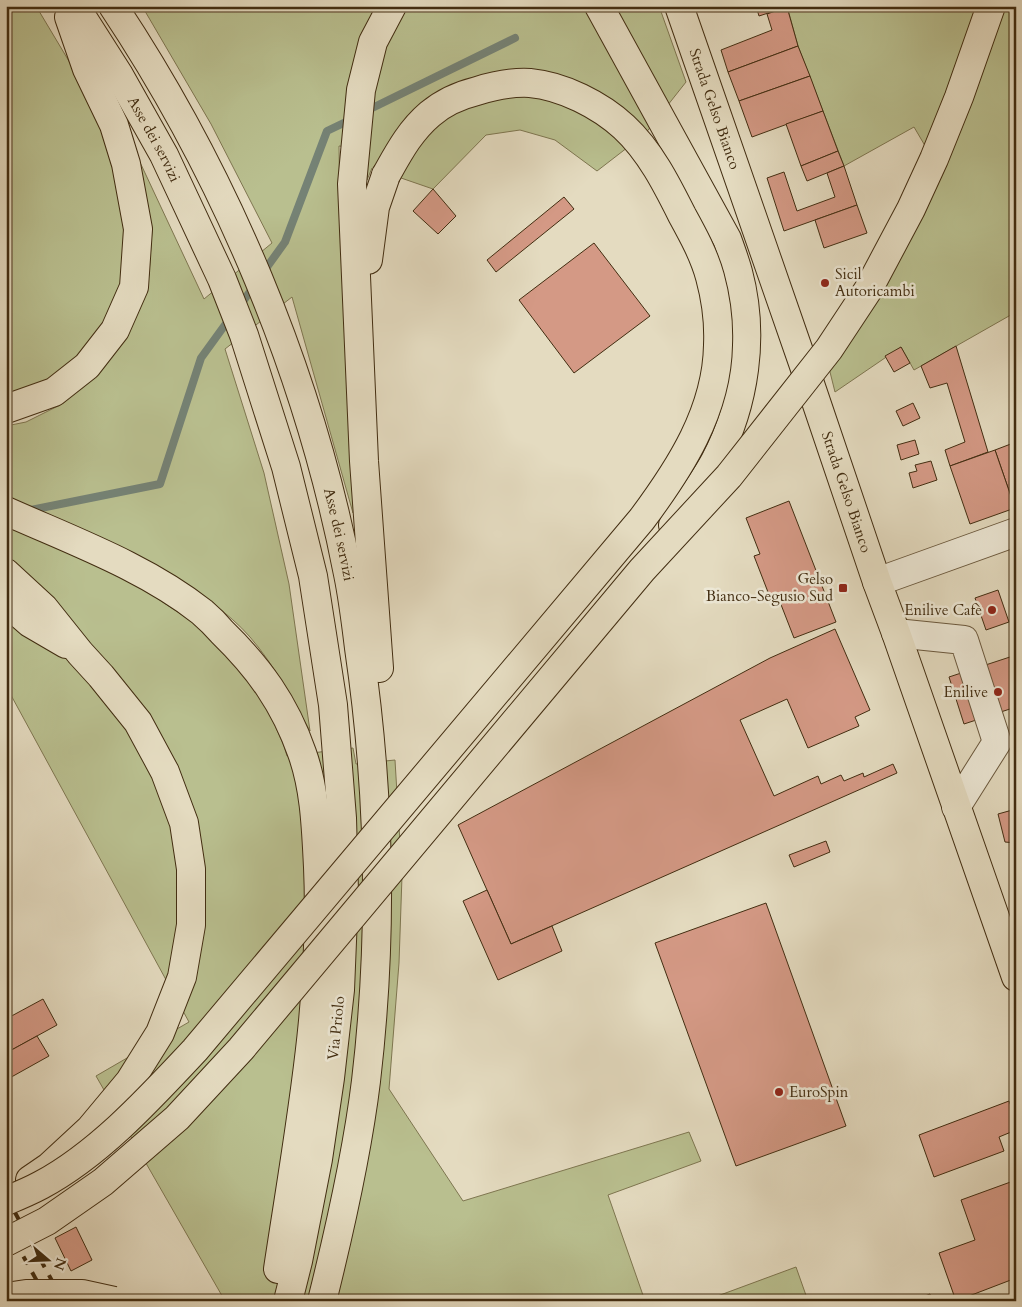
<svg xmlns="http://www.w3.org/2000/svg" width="1022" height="1307" font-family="Cardo,serif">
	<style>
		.green { fill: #b9bf8f; stroke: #7e7650 }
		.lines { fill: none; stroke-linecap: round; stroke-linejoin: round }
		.stream { stroke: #758275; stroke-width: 8 }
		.building { fill: #d49985; stroke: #422d11 }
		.minor-casing { stroke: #6a583d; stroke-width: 30 }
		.major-casing { stroke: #422d11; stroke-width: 30 }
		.minor { stroke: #ede8d6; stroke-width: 28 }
		.major { stroke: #e4dbc0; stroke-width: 28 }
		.rail { stroke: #422d11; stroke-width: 4; stroke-dasharray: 9 9; stroke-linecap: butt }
		.major-bridge-casing { stroke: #422d11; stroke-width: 30; stroke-linecap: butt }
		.major-bridge { stroke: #e4dbc0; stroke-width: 28 }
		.poi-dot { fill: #8f2418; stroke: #ede8d6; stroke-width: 2 }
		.labels { text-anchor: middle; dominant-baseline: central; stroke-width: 5; stroke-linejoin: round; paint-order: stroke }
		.street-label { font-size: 15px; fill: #422d11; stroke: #ede8d6 }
		.poi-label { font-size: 15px; fill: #422d11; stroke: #ede8d6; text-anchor: end }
	</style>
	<rect width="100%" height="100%" fill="#e4dbc0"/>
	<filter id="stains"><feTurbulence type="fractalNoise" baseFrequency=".004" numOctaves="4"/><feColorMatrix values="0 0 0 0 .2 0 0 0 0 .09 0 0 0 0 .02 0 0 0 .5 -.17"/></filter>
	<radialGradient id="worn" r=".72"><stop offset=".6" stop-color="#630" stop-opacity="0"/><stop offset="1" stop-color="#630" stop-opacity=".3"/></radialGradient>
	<g class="green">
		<polygon points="6,6 36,6 91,98 117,164 126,227 122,286 105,325 79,361 49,384 6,399"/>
		<path d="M142,6H659L686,82L645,134L597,171L555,140L520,130L486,135L433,189L372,168L367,180L368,149L339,146L340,220L355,506L353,513L292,297L225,349L264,473L289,584L310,731C292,699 275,666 250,637C229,613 199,593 172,576L158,599C194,622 233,649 255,687C267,706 275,726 284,746L287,756L353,748L356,764L395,760L402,876L399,963L389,1089L463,1201L689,1132L701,1161L608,1195L645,1301H225L96,1076L189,1022L6,686V426L26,422L62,404L94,376L138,311L149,275L152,230L138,158L204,299L272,243L211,124Z"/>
		<polygon points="787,6 1016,6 1016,312 914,370 901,347 835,392 822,340 941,173 914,127 844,166 798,46"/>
		<polygon points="796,1267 808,1301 704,1301"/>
	</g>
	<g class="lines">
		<g class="stream">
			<polyline points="364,112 515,38"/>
			<polyline points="262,274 285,242 327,131 352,119"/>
			<polyline points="239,307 254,286"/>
			<polyline points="26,511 160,484 201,358 230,318"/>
		</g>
	</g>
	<g class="building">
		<polygon points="756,6 787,6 787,7 759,16"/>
		<polygon points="787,7 798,46 728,72 721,50 772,30 767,14"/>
		<polygon points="798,46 810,76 739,101 728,72"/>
		<polygon points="810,76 823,111 752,137 739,101"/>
		<polygon points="823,111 838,151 801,166 786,124"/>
		<polygon points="838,151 844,166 807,181 801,166"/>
		<polygon points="844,166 857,205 784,231 767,178 784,172 797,211 835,197 827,173"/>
		<polygon points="433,189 456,216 438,234 413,211"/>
		<polygon points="564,197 574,209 496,272 487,260"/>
		<polygon points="857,205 867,233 824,248 815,220"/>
		<polygon points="594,243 650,316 574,373 519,300"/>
		<polygon points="956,346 988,452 950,466 945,450 965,442 947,383 930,388 921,366"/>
		<polygon points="901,347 910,363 894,372 885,356"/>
		<polygon points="913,403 920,418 903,426 896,411"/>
		<polygon points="915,440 919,454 901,460 897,445"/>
		<polygon points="1016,442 1016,508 1015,508 995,450"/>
		<polygon points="995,450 1015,508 970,524 950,466"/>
		<polygon points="931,461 937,480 913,488 909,473 917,471 915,465"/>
		<polygon points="789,501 836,622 794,638 780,602 773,605 754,556 760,554 746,518"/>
		<polygon points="998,590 1009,622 986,630 975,598"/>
		<polygon points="835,629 870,710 855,717 859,726 808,748 787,699 740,720 774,796 818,776 821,784 841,775 844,781 863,773 864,777 893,764 897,773 511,944 458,825 770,658"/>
		<polygon points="1016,655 1016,707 964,724 949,677"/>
		<polygon points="1016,809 1016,843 1005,842 998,814"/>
		<polygon points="826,841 830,852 794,867 789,855"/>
		<polygon points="487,890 511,944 552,926 562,951 498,980 463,901"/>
		<polygon points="766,903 846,1126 736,1166 655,943"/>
		<polygon points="43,999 57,1025 6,1053 6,1019"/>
		<polygon points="37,1036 49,1056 6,1080 6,1053"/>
		<polygon points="1009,1101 1016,1119 1016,1130 999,1137 1004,1151 934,1177 919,1135"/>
		<polygon points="1016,1180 1016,1278 956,1301 939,1253 975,1240 961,1200"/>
		<polygon points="76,1227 92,1260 71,1271 55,1238"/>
		<polygon points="930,1294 932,1301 912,1301"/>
	</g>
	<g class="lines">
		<defs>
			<g id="minor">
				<polyline points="877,582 1016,532"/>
				<polyline points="896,633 964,640 997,742 956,807"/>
			</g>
			<g id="major">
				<path id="s1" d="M75,6L119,75L164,155L222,279L244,335L286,467L313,576L333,705L342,818L344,892L340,990L330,1078L318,1159L298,1261L288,1301"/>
				<path id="s2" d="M113,6C226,176 309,373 348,574C353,598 356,623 359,648C380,791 383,937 366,1081C357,1155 340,1229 322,1301"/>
				<path d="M599,6L727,239C731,250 735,261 738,272C755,335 745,404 715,461C703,483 687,504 673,525"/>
				<path id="s3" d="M679,6L804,366L877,582L896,633L1016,977"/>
				<polyline points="368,260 375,207 386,175"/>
				<polyline points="6,409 54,392 87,366 115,330 134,287 138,229 126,164 114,125 87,69 69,17"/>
				<path d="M6,511C73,541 145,567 202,612C209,618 216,625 222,632C259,668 285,704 302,753C315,789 316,829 318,867C324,1002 298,1136 278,1269"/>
				<polyline points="6,573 44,608 80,653 101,676 138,722 165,772 184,823 191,869 191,925 182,977 160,1033 130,1081 90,1129 49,1167 30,1180"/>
				<polyline points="6,602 30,623 66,644"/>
				<polyline points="379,668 364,461 352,184 361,90 373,42 392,6"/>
			</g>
		</defs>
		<use href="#minor" class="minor-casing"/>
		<use href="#major" class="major-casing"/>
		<use href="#minor" class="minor"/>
		<use href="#major" class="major"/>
		<g class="rail">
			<polyline points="6,1196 63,1301"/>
			<polyline points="6,1225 48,1301"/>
		</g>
		<defs>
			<g id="major-bridge">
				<path d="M6,1201C18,1196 30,1191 41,1185C99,1154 150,1098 195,1050L642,519C680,468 717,411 718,345C719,322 716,299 710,277C704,255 693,235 682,215C667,185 650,151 624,127C600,105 563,86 530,83C513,82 493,86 477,91C461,95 444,102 430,114C410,131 399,152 386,175"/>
				<polyline points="6,1242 47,1221 103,1182 177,1118 241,1049 642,570 729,476 829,349 868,290 911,209 934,159 959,97 991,6"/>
				<polyline points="6,1297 26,1294 82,1294 114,1301"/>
			</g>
		</defs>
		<use href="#major-bridge" class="major-bridge-casing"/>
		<use href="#major-bridge" class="major-bridge"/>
	</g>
	<g class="poi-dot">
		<circle cx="825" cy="283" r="5"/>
		<rect x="838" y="583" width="10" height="10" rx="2.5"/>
		<circle cx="992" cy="610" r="5"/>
		<circle cx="998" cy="692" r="5"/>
		<circle cx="779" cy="1092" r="5"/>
	</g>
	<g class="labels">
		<g class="street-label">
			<text stroke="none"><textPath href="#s3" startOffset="109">Strada Gelso Bianco</textPath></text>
			<text stroke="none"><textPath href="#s1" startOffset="155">Asse dei servizi</textPath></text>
			<text stroke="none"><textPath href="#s3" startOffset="514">Strada Gelso Bianco</textPath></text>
			<text stroke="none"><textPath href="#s2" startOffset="578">Asse dei servizi</textPath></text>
			<text transform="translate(336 1028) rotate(-84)">Via Priolo</text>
		</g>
		<g class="poi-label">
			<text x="835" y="274" text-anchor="start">Sicil<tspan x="835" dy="17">Autoricambi</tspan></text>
			<text x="833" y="579">Gelso<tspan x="833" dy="17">Bianco-Segusio Sud</tspan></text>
			<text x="982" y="610">Enilive Cafè</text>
			<text x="988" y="692">Enilive</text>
			<text x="789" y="1092" text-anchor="start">EuroSpin</text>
		</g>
	</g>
	<rect width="1022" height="1307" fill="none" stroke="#e4dbc0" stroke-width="25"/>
	<rect x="8" y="8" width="1007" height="1292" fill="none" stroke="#422d11" stroke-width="2.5"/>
	<rect x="12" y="12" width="997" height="1282" fill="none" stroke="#422d11"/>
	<g transform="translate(48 1260) rotate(109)" stroke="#ede8d6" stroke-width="4" paint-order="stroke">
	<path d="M0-4L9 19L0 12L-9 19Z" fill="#422d11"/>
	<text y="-8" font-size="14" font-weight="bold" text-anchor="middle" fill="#422d11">N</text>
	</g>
	<rect width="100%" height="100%" filter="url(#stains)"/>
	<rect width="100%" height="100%" fill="url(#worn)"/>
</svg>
